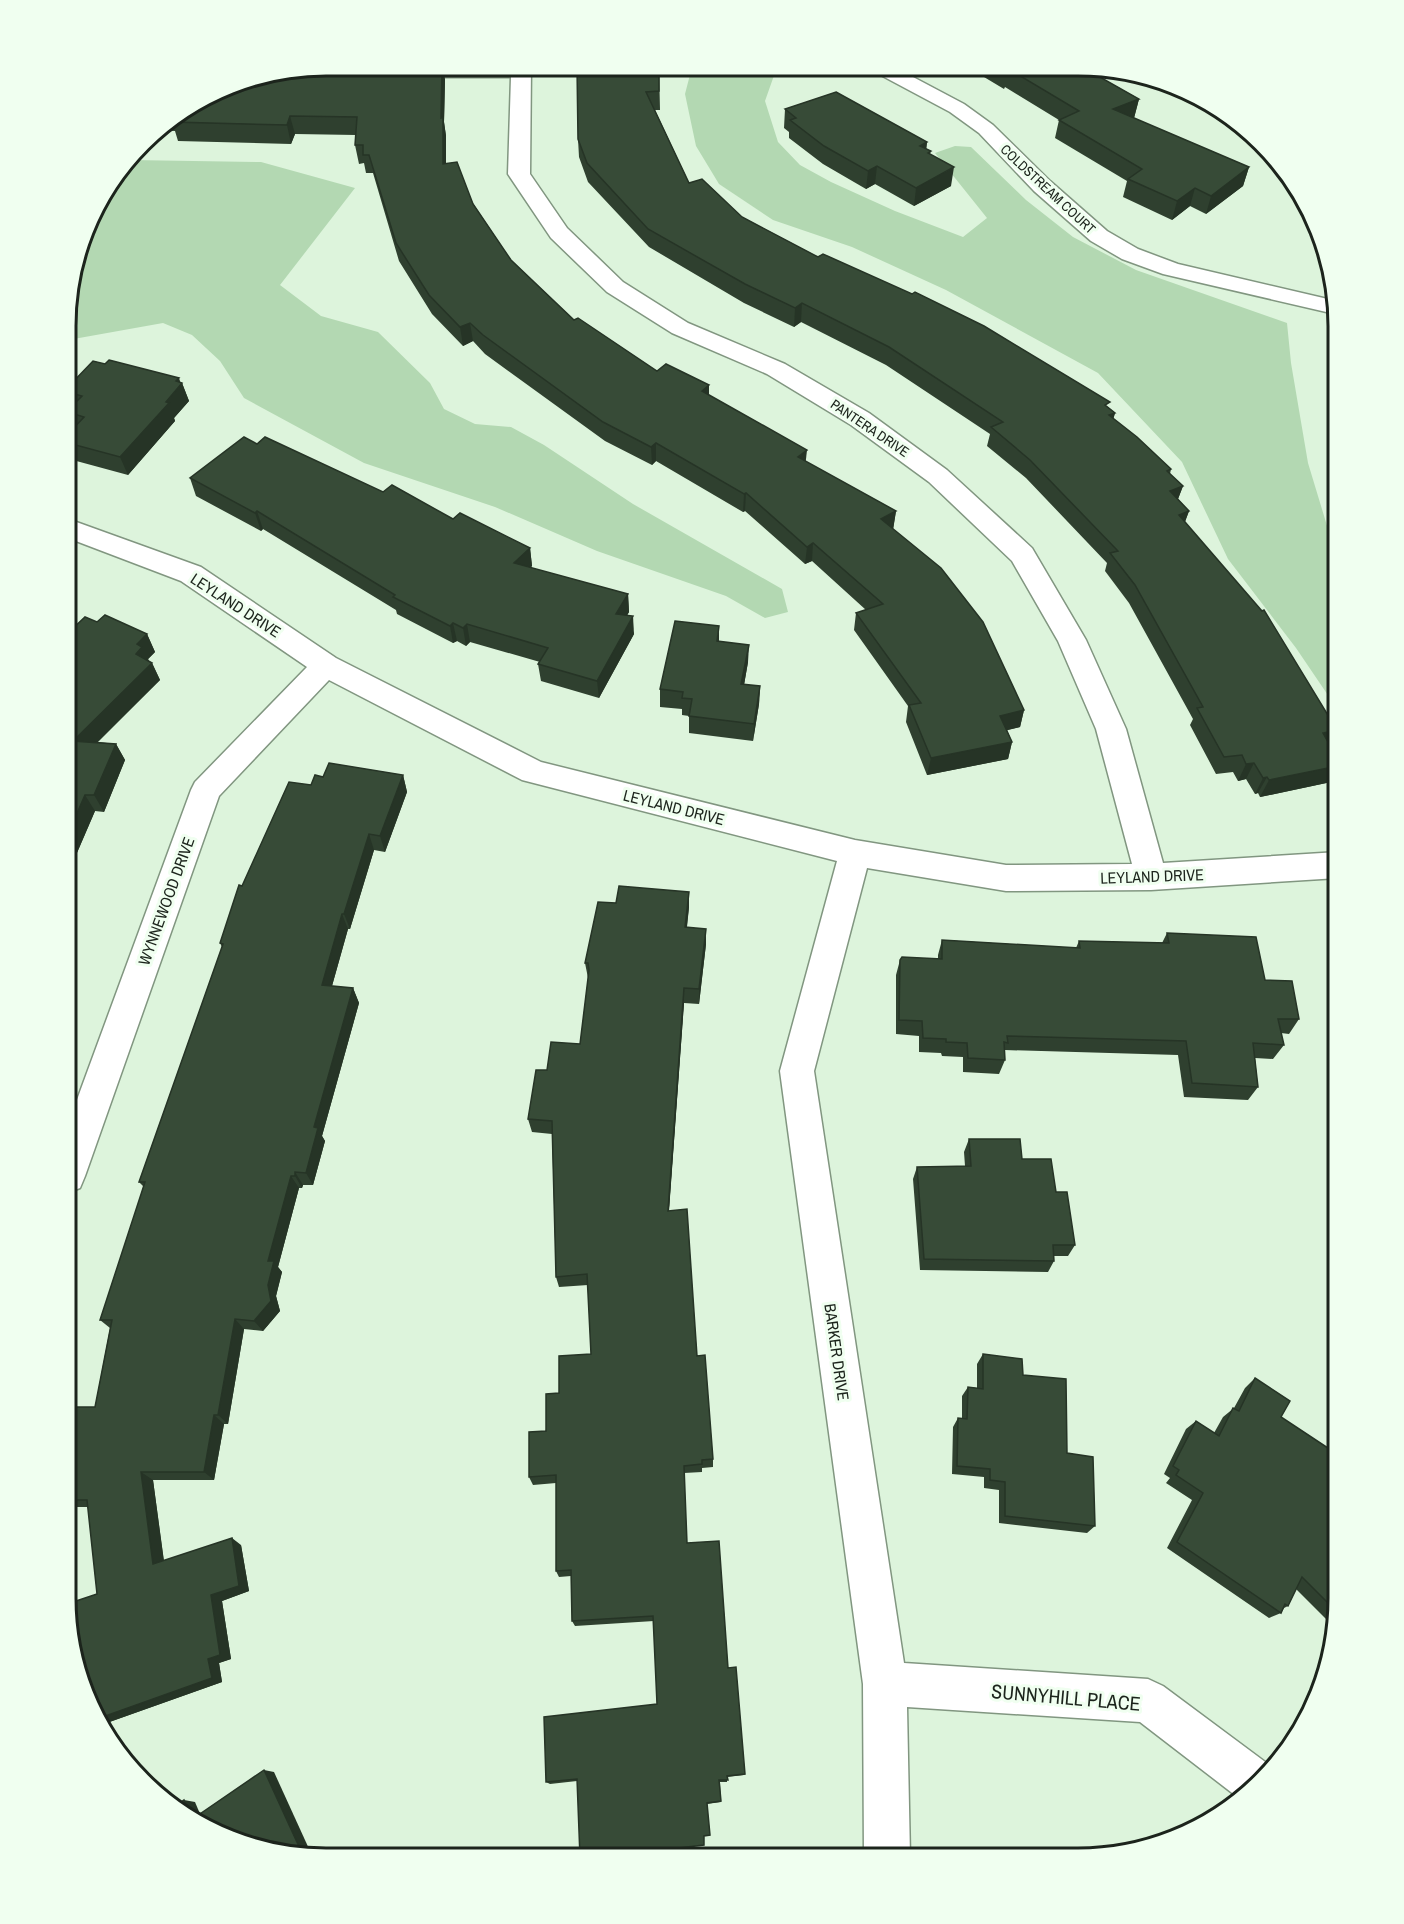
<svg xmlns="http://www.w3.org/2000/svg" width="1404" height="1924" font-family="'Archivo Narrow',sans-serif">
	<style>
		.green { fill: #b3d8b2 }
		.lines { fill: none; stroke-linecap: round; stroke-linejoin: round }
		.minor-casing { stroke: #819680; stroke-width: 3 }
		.minor { fill: #fff; fill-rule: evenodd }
		.wall { fill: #2f402f }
		.shaded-wall { fill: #263426 }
		.building { fill: #374b37; stroke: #263426; stroke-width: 1.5 }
		.labels { text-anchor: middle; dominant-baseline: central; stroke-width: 6; stroke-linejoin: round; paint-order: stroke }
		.far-street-label { font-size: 14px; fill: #1c241c; stroke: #f0fff0 }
		.street-label { font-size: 16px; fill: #1c241c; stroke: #f0fff0 }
		.near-street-label { font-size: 20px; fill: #1c241c; stroke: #f0fff0 }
		.rim { fill: none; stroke: #1c241c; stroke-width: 3 }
	</style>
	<rect width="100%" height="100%" fill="#ddf4dc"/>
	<g class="green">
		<polygon points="692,67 777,67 765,101 778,142 800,165 831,182 895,211 963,237 987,218 935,153 955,146 971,147 1026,200 1073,237 1136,270 1287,323 1291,363 1308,463 1338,562 1338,710 1296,648 1228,559 1182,462 1098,373 946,290 852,247 773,220 719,184 696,146 685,94"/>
		<polygon points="131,160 261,162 355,188 280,285 321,316 378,332 430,383 444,409 475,424 511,427 544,445 633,504 782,589 788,612 765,618 726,596 597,551 495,507 364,463 244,398 220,361 192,335 163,323 68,340 68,292 101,197"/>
	</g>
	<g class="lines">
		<defs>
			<g id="minor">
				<polygon points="394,66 531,67 530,174 567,228 623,282 688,323 785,364 869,413 947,470 1032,548 1086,640 1126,729 1163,863 1338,852 1338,878 1151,890 1006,891 867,868 814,1071 904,1663 1148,1679 1163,1686 1272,1767 1249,1794 1240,1799 1140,1722 907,1707 910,1857 864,1857 863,1684 780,1071 837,861 522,780 329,680 219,796 85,1176 80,1188 67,1193 67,1127 191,790 195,782 307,667 181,581 68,538 68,519 201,567 336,658 541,762 855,840 1006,865 1132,864 1096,729 1058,641 1012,561 929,482 851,425 767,374 672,333 607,292 551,238 508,174 511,77 399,77 392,75 389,71"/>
				<polygon points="872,68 896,68 964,104 993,125 1050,181 1107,231 1138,249 1178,264 1332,300 1335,314 1163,274 1122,259 1091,241 1034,191 979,133 950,112 875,72"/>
			</g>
		</defs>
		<use href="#minor" class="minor-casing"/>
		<use href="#minor" class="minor"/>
	</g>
	<g class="wall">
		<polygon points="659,67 660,110 655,110 689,183 742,217 818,257 1108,407 1115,413 1113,419 1171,469 1170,474 1183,486 1178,499 1189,511 1185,522 1329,744 1331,782 1260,797 1258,793 1255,794 1246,779 1238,781 1233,772 1216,774 1190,725 1193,719 1129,603 1105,571 1107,563 1026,478 987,446 990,434 886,365 801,322 794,327 744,303 649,247 588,182 579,157 578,139"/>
		<polygon points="969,68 1092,68 1091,72 1139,99 1134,118 1133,118 1249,167 1243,186 1206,214 1190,206 1172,220 1123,197 1127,181 1055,138 1059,120 1005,87 1004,89"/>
		<polygon points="445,79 444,122 446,136 446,163 511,260 574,320 657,371 709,385 709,395 806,462 896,511 893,529 1024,710 1020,727 1007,730 1012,742 1008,759 927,775 906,722 908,706 854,630 856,613 866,610 812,561 805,564 745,511 743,512 656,461 652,465 605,441 485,354 473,341 463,346 432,314 399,261 373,173 366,173 364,163 359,164 355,145 356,135 295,134 291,144 178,141 175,131 156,130 243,80"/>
		<polygon points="785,109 927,142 926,149 931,151 930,154 951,186 914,206 875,184 866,189 823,164 789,138 789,132 784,128"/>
		<polygon points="181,382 182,383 189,401 174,418 175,421 128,475 69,459 68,456 68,434 74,428 68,415 68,410 71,407 68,401 68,387"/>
		<polygon points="257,444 530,548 532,566 530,568 628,594 629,612 627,615 634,634 599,698 541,681 538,664 540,662 470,642 466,646 457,641 453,643 397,614 396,610 263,529 261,531 196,496 190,478"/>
		<polygon points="97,622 147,634 155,652 148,659 149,661 152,663 160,680 98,742 116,744 125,760 104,812 95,811 67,876"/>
		<polygon points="719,642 748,662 744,685 760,686 759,704 753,741 689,733 689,716 682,715 682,709 660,707 660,689"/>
		<polygon points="403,775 407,792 385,852 374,850 350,929 348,929 332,986 353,988 359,1003 322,1136 325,1141 313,1185 303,1185 302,1188 299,1188 278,1267 282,1272 276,1296 280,1311 263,1331 244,1329 228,1424 224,1424 214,1480 153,1480 164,1561 241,1545 249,1591 222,1601 231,1659 219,1663 222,1682 101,1725 93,1712 97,1594 88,1507 66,1507 66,1440 95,1407 110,1328 100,1320 144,1187 139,1182 222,947 220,943 242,886 311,785 323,777"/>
		<polygon points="689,892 689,907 687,927 706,944 699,1004 684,1003 669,1211 697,1356 713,1459 713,1467 702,1468 702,1472 684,1473 687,1543 728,1668 745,1774 744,1775 727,1777 727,1782 720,1782 721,1802 707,1804 577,1781 550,1784 546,1782 657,1704 654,1621 575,1626 572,1621 571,1576 559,1577 556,1571 556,1483 533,1485 529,1477 559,1393 591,1354 588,1285 559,1287 556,1277 552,1134 532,1132 528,1119 547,1070 580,1044 588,978 585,963 616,903"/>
		<polygon points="1167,933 1265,980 1299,1019 1289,1034 1281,1033 1284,1045 1273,1059 1255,1058 1258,1087 1248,1100 1184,1097 1178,1055 1005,1050 1005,1060 999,1074 963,1072 963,1057 942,1056 941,1053 919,1052 919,1036 896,1034 896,975 900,960 938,959 938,955 942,940 1076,948 1079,941 1162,943"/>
		<polygon points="969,1139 1022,1159 1056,1192 1075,1245 1068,1256 1054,1256 1054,1261 1048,1272 920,1270 913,1179 917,1167 965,1166 964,1152"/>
		<polygon points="983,1354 1023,1375 1067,1453 1095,1526 1087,1533 999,1523 999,1490 984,1488 984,1477 952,1474 953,1427 958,1418 962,1418 962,1396 968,1387 977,1388 977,1364"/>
		<polygon points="1255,1378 1281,1417 1337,1454 1337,1615 1335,1628 1296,1589 1288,1606 1284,1608 1281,1613 1269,1618 1167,1548 1192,1500 1166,1483 1170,1478 1164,1474 1186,1429 1196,1421 1214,1433 1223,1417 1234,1408 1245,1388"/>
	</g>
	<g class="shaded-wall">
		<polygon points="442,66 443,66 445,79 444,122 446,136 446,182 443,164 441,118"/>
		<polygon points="1139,99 1134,118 1108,127 1113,109"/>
		<polygon points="290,116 295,134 291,144 287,125"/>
		<polygon points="927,142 925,161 920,146"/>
		<polygon points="877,166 875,184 866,189 868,171"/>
		<polygon points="954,167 951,186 914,206 916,188"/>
		<polygon points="1249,167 1243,186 1206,214 1211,196"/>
		<polygon points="1195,188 1190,206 1172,220 1177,201"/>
		<polygon points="802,303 801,322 794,327 795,308"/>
		<polygon points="470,323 473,341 463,346 460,327"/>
		<polygon points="179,378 181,384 182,383 189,401 174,418 175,421 128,475 120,457 166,402 176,381"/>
		<polygon points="709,385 709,404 702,391"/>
		<polygon points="1115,413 1110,431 1109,415"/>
		<polygon points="656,443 656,461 652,465 651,447"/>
		<polygon points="807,450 805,468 798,457"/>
		<polygon points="1183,486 1176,504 1170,491"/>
		<polygon points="746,493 745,511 743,512 744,494"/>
		<polygon points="257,511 263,529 261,531 255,513"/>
		<polygon points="896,511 893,530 881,519"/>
		<polygon points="1189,511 1182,529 1179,515"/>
		<polygon points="813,543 812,561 805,564 807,547"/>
		<polygon points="530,548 532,566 516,581 514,563"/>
		<polygon points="628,594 629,612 618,632 616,614"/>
		<polygon points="633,616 634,634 599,698 597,681"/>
		<polygon points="453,623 457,641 453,643 450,626"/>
		<polygon points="467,624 470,642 466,646 463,628"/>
		<polygon points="719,626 719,644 717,641"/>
		<polygon points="147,634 155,652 148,659 150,665 136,654 137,644"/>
		<polygon points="749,645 748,662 741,702 741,684"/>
		<polygon points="152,663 160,680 82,757 73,741"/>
		<polygon points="760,686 759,704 753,741 754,724"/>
		<polygon points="1024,710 1020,727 996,733 1000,716"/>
		<polygon points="1337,730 1328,747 1323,733"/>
		<polygon points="1012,742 1008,759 927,775 931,758"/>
		<polygon points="116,744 125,760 104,812 94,795"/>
		<polygon points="1254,763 1246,779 1238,781 1246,764"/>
		<polygon points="1338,766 1338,771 1331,782 1260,797 1269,780"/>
		<polygon points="403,775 407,792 385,852 380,836"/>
		<polygon points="1267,777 1258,793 1255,794 1263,778"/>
		<polygon points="85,795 95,811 67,876 67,836"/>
		<polygon points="369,834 374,850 350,929 344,914"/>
		<polygon points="689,892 689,907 685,942 685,927"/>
		<polygon points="342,914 348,929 328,1000 322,985"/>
		<polygon points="706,929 706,944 699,1004 699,989"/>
		<polygon points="353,988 359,1003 322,1136 325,1141 313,1185 306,1173 314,1127"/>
		<polygon points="684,988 684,1003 668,1223 668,1211"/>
		<polygon points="295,1172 303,1185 302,1188 295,1176"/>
		<polygon points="291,1176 299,1188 278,1267 282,1272 276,1296 280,1311 263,1331 254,1321 268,1285 268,1261"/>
		<polygon points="235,1319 244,1329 228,1424 218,1415"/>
		<polygon points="214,1415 224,1424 214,1480 204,1472"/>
		<polygon points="141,1472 153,1480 165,1570 153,1564"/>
		<polygon points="232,1538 241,1545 249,1591 222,1601 231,1659 219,1663 222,1682 101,1725 97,1719 208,1659 211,1595"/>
		<polygon points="264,1770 274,1772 310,1851 304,1856 295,1856"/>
		<polygon points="184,1800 195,1802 203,1821 199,1820 190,1817"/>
	</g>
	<g class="building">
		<polygon points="327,66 442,66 441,118 443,117 443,164 457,162 473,204 511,260 574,320 578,318 657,371 666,364 709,385 702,391 807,450 798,457 896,511 881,519 941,568 983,622 1024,710 1000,716 1012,742 931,758 909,705 921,703 856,613 883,604 813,543 807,547 746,493 744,494 656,443 651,447 603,422 483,335 470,323 460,327 429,295 396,243 369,155 363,155 363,145 355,145 357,117 290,116 287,125 172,122 174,120 243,80"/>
		<polygon points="577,67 659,67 659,91 646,92 689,183 702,179 742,217 818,257 823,254 912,294 915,292 984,326 1110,402 1105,405 1115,413 1109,415 1137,437 1171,469 1167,471 1183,486 1170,491 1189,511 1179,515 1262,611 1264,610 1337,730 1323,733 1338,760 1338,766 1269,780 1267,777 1263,778 1254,763 1246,764 1242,755 1224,757 1197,708 1203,707 1135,585 1110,553 1118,551 1030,460 991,427 1003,422 889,347 802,303 795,308 745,284 648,229 587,163 578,139"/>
		<polygon points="1007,68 1084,68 1139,99 1113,109 1249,167 1211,196 1195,188 1177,201 1128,179 1142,169 1059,120 1079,111"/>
		<polygon points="836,92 927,142 920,146 931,151 928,153 954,167 916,188 877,166 868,171 824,146 790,120 796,118 785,109"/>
		<polygon points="109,360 179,378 176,381 182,383 166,402 169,403 120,457 68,443 68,434 84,417 68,412 68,410 82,396 68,392 68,387 93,361 105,364"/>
		<polygon points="244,437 257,444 265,437 383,492 392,485 453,519 460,513 530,548 514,563 628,594 616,614 633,616 597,681 538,664 548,648 467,624 463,628 453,623 450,626 393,597 395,595 257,511 255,513 190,478"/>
		<polygon points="105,615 147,634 137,644 142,647 136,654 152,663 73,741 116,744 94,795 85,795 67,836 68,633 85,617 97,622"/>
		<polygon points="675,621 719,626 717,641 749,645 741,684 760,686 754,724 689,716 692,699 682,698 683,692 660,689"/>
		<polygon points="329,763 403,775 380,836 369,834 344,914 342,914 322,985 353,988 314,1127 318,1128 306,1173 295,1172 295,1176 291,1176 268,1261 274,1261 268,1285 271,1301 254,1321 235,1319 218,1415 214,1415 204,1472 141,1472 153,1564 232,1538 239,1586 211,1595 220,1655 208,1659 212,1678 97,1719 93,1712 67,1604 97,1594 87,1500 66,1500 66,1440 73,1407 95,1407 112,1320 100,1320 145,1182 139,1182 223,944 220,943 239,885 242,886 289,782 311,785 315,775 323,777"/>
		<polygon points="619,886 689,892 685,927 706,929 699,989 684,988 668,1211 687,1209 697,1356 705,1355 713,1459 702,1460 702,1464 684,1466 687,1543 719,1541 728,1668 736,1667 745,1774 727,1776 728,1780 719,1780 721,1801 707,1803 710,1835 704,1836 704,1845 601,1857 580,1857 577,1779 546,1782 544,1717 657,1704 653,1616 572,1621 571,1570 556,1571 556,1475 529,1477 529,1432 546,1431 546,1394 559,1393 559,1356 591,1354 587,1274 556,1277 552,1121 528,1119 536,1070 547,1070 551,1042 580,1044 589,970 588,963 585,963 598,902 616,903"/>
		<polygon points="1167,933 1256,937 1265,980 1292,981 1299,1019 1278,1019 1284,1045 1253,1043 1258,1087 1192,1083 1186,1041 1007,1036 1008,1043 1004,1042 1005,1060 968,1058 967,1043 946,1042 946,1039 923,1038 922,1021 899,1020 900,960 902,957 942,959 942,940 1080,948 1079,941 1169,943"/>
		<polygon points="969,1139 1020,1139 1022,1159 1051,1159 1056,1192 1067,1192 1075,1245 1053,1245 1054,1261 924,1259 917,1167 971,1166"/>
		<polygon points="983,1354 1022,1359 1023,1375 1066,1379 1067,1453 1093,1457 1095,1526 1005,1516 1005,1482 990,1480 990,1469 957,1466 958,1418 967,1419 968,1387 983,1389"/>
		<polygon points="1255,1378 1290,1401 1281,1417 1337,1454 1337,1612 1302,1577 1288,1606 1285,1604 1281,1613 1177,1542 1203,1493 1176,1475 1179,1470 1173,1466 1196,1421 1219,1436 1233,1408 1239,1411"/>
		<polygon points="264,1770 301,1851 295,1856 194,1818"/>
		<polygon points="184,1800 190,1817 182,1814 174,1807"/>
	</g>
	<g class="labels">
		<g class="far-street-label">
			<text transform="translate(1048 189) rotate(43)">COLDSTREAM COURT</text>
			<text transform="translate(870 428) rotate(34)">PANTERA DRIVE</text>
		</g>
		<g class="street-label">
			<text transform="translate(236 605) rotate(33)">LEYLAND DRIVE</text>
			<text transform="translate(674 807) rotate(14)">LEYLAND DRIVE</text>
			<text transform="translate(1152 876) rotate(-2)">LEYLAND DRIVE</text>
			<text transform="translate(166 901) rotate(-70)">WYNNEWOOD DRIVE</text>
			<text transform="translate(837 1352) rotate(82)">BARKER DRIVE</text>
		</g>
		<g class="near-street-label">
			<text transform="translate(1066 1697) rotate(5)">SUNNYHILL PLACE</text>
		</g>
	</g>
	<path d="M0 0H1404V1924H0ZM326 76H1078A250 250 0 0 1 1328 326V1598A250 250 0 0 1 1078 1848H326A250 250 0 0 1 76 1598V326A250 250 0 0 1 326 76Z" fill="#f0fff0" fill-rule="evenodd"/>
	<path class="rim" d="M326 76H1078A250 250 0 0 1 1328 326V1598A250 250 0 0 1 1078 1848H326A250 250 0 0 1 76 1598V326A250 250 0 0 1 326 76Z"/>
</svg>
